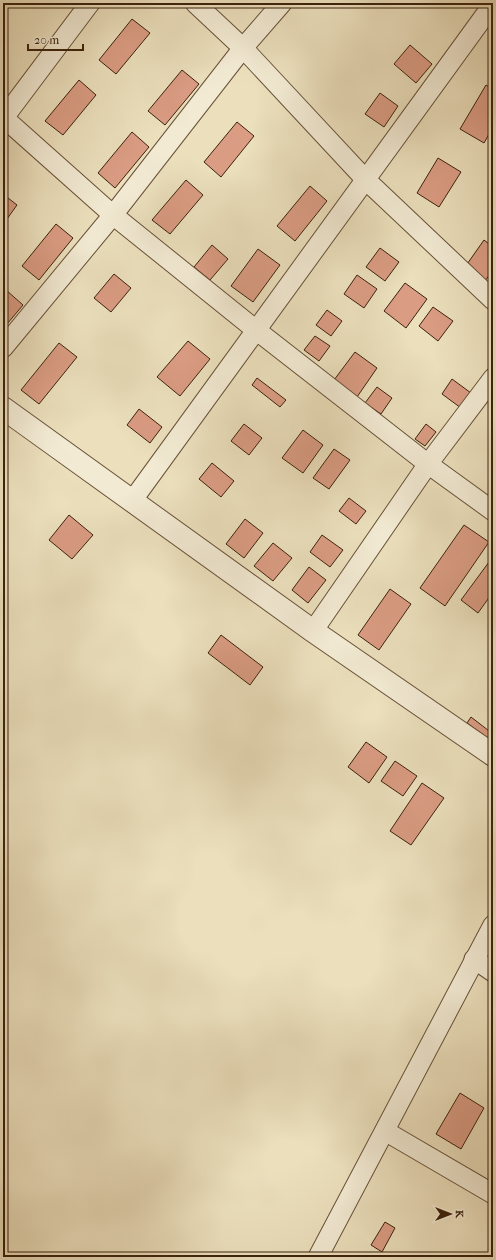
<svg xmlns="http://www.w3.org/2000/svg" width="496" height="1260" font-family="'IM FELL French Canon',serif">
	<style>
		.building { fill: #da9c83; stroke: #3c220c }
		.lines { fill: none; stroke-linecap: round; stroke-linejoin: round }
		.minor-casing { stroke: #685138; stroke-width: 21 }
		.tertiary-casing { stroke: #685138; stroke-width: 24 }
		.minor { stroke: #f2ead3; stroke-width: 19 }
		.tertiary { stroke: #f2ead3; stroke-width: 22 }
	</style>
	<rect width="100%" height="100%" fill="#ebdfbc"/>
	<filter id="stains"><feTurbulence type="fractalNoise" baseFrequency=".005" numOctaves="4"/><feColorMatrix values="0 0 0 0 .2 0 0 0 0 .09 0 0 0 0 .02 0 0 0 .5 -.17"/></filter>
	<radialGradient id="worn" r=".72"><stop offset=".6" stop-color="#630" stop-opacity="0"/><stop offset="1" stop-color="#630" stop-opacity=".3"/></radialGradient>
	<g class="building">
		<polygon points="132,19 150,33 116,74 99,60"/>
		<polygon points="410,45 432,64 416,83 394,64"/>
		<polygon points="182,70 199,84 165,125 148,111"/>
		<polygon points="79,80 96,95 63,135 45,121"/>
		<polygon points="486,85 493,90 493,127 484,143 460,129"/>
		<polygon points="380,93 398,106 384,127 365,114"/>
		<polygon points="237,122 254,136 221,177 204,162"/>
		<polygon points="132,132 149,147 115,188 98,173"/>
		<polygon points="438,158 461,172 439,207 417,193"/>
		<polygon points="186,180 203,195 170,234 152,220"/>
		<polygon points="310,186 327,201 295,241 277,226"/>
		<polygon points="3,194 17,205 7,219 3,216"/>
		<polygon points="56,224 73,238 39,280 22,266"/>
		<polygon points="484,240 493,247 493,270 485,281 465,267"/>
		<polygon points="212,245 228,259 210,280 194,267"/>
		<polygon points="380,248 399,262 385,281 366,267"/>
		<polygon points="258,249 280,265 253,302 231,286"/>
		<polygon points="114,274 131,288 111,312 94,298"/>
		<polygon points="357,275 377,289 364,308 344,294"/>
		<polygon points="405,283 427,299 406,328 384,311"/>
		<polygon points="6,290 23,305 7,324 3,320 3,293"/>
		<polygon points="433,307 453,321 438,341 419,326"/>
		<polygon points="327,310 342,321 331,336 316,325"/>
		<polygon points="315,336 330,346 319,361 304,350"/>
		<polygon points="188,341 210,359 180,396 157,377"/>
		<polygon points="59,343 77,357 39,404 21,390"/>
		<polygon points="355,352 377,368 357,397 334,380"/>
		<polygon points="257,378 286,400 280,407 252,385"/>
		<polygon points="452,379 471,393 461,408 442,394"/>
		<polygon points="377,387 392,398 381,414 365,403"/>
		<polygon points="139,409 162,427 150,443 127,425"/>
		<polygon points="244,424 262,438 249,455 231,441"/>
		<polygon points="426,424 436,432 425,446 415,439"/>
		<polygon points="303,430 323,445 303,473 282,458"/>
		<polygon points="334,449 350,460 329,489 313,478"/>
		<polygon points="212,463 234,481 221,497 199,479"/>
		<polygon points="349,498 366,511 356,524 339,511"/>
		<polygon points="69,515 93,535 72,559 49,540"/>
		<polygon points="245,519 263,533 244,558 226,544"/>
		<polygon points="464,525 489,542 445,606 420,588"/>
		<polygon points="322,535 343,550 330,567 310,552"/>
		<polygon points="273,543 292,558 273,581 254,566"/>
		<polygon points="489,562 493,565 493,592 478,613 461,600"/>
		<polygon points="309,567 326,580 308,603 292,590"/>
		<polygon points="390,589 411,604 379,650 358,635"/>
		<polygon points="221,635 263,667 250,685 208,653"/>
		<polygon points="471,717 493,734 493,742 467,723"/>
		<polygon points="366,742 387,757 369,783 348,767"/>
		<polygon points="395,761 417,776 403,796 381,781"/>
		<polygon points="422,783 444,798 411,845 390,831"/>
		<polygon points="460,1093 484,1108 461,1149 436,1134"/>
		<polygon points="385,1222 395,1228 382,1252 371,1245"/>
	</g>
	<g class="lines">
		<defs>
			<g id="minor">
				<polyline points="195,3 243,48 366,180 493,300"/>
				<polyline points="3,117 113,215 256,330 428,464 493,511"/>
				<polyline points="3,119 90,3"/>
				<polyline points="3,348 113,215 243,48 282,3"/>
				<polyline points="132,501 488,11 493,8"/>
				<polyline points="313,631 428,464 493,378"/>
				<polyline points="474,959 493,972"/>
				<polyline points="385,1131 493,1194"/>
				<polyline points="318,1257 493,925"/>
			</g>
			<polyline id="tertiary" points="3,408 313,631 493,755"/>
		</defs>
		<use href="#minor" class="minor-casing"/>
		<use href="#tertiary" class="tertiary-casing"/>
		<use href="#minor" class="minor"/>
		<use href="#tertiary" class="tertiary"/>
	</g>
	<rect width="496" height="1260" fill="none" stroke="#ebdfbc" stroke-width="16"/>
	<rect x="4" y="4" width="488" height="1252" fill="none" stroke="#3c220c" stroke-width="2"/>
	<rect x="8" y="8" width="480" height="1244" fill="none" stroke="#3c220c"/>
	<g transform="translate(450 1214) rotate(90)" stroke="#f2ead3" stroke-width="3" paint-order="stroke">
	<path d="M0-3L7 15L0 10L-7 15Z" fill="#3c220c"/>
	<text y="-6" font-size="11" font-weight="bold" text-anchor="middle" fill="#3c220c">K</text>
	</g>
	<path d="M28 44v6h55v-6" fill="none" stroke="#3c220c" stroke-width="2"/>
	<text x="34" y="44" font-size="12" fill="#3c220c" stroke="#f2ead3" stroke-width="3" paint-order="stroke">20 m</text>
	<rect width="100%" height="100%" filter="url(#stains)"/>
	<rect width="100%" height="100%" fill="url(#worn)"/>
</svg>
